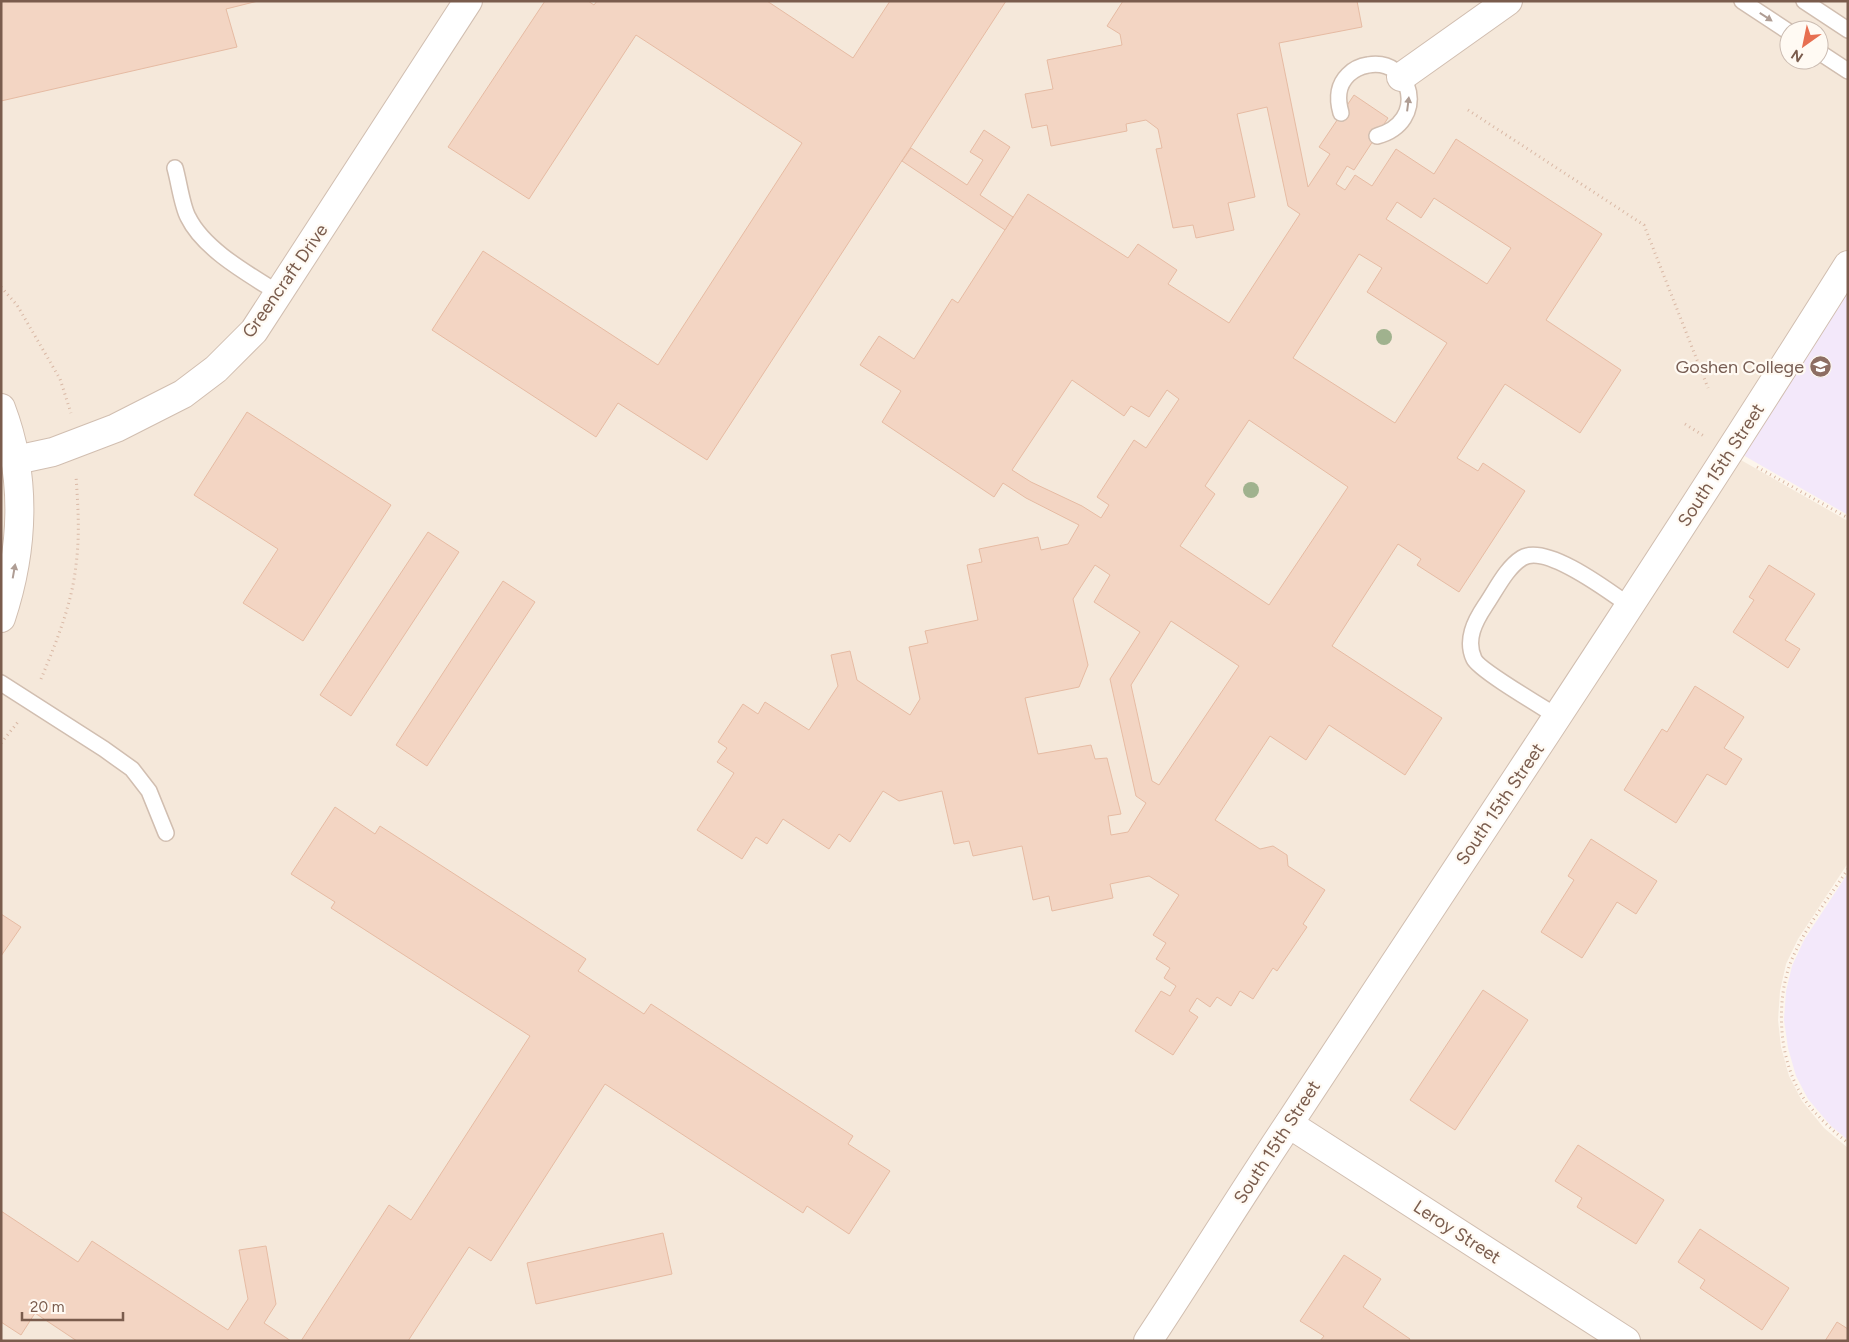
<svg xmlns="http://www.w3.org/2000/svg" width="1849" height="1342" font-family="Figtree,sans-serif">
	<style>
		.residential { fill: #f5e8da; fill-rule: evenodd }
		.education { fill: #f3e8fa }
		.building { fill: #f3d5c3; stroke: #e6bba3; fill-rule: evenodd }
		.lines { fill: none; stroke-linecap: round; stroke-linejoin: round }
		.service-casing { stroke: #d1beb0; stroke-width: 18 }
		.minor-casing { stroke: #d1beb0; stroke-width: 30 }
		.tertiary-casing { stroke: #d1beb0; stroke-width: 30 }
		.path { stroke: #d9b8a5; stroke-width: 3; stroke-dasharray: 1 4; stroke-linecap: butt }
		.service { stroke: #fff; stroke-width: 15 }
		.minor { stroke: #fff; stroke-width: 28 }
		.tertiary { stroke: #fff; stroke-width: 28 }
		.tree { fill: #a0b28e }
		.oneway { fill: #af9d94 }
		.labels { text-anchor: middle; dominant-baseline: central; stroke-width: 4.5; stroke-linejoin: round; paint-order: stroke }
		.street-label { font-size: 18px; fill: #7a5c4d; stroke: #fffaf3 }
		.education-label { font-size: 18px; fill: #785e54; stroke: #fffaf3; text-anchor: end }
	</style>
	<rect width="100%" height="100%" fill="#fdf6ec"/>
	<g class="residential">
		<path d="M1,1H1848V261L1145,1341H1ZM1789,30H1819V60H1789Z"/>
		<polygon points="1732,455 1848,521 1848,863 1798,939 1786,964 1780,991 1778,1020 1781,1047 1789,1076 1802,1101 1824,1128 1848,1148 1848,1341 1153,1341"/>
	</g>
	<g class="education">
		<polygon points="1848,283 1848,515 1736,451"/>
		<polygon points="1848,873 1848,1140 1831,1126 1808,1099 1796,1076 1788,1048 1784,1020 1786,991 1792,966 1804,940"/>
	</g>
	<g class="building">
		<polygon points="1,1 258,1 226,9 237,47 1,101"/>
		<polygon points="545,1 588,1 594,5 597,1 767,1 853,58 890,1 1006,1 707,460 618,403 596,437 432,330 483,251 658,365 802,143 636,35 529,199 448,147"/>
		<path d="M1123,1H1357L1362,27L1279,43L1308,187L1330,154L1319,147L1354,95L1388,118L1354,170L1347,166L1336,184L1345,190L1355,175L1372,186L1396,149L1434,174L1456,139L1602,234L1546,320L1621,370L1580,433L1505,384L1457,458L1478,471L1483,463L1525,491L1459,592L1417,565L1421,559L1398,544L1332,646L1442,718L1405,775L1329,725L1306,760L1270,736L1215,820L1260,849L1273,846L1287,855L1288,866L1325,890L1303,924L1307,927L1277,971L1273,968L1253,999L1240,991L1231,1006L1217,997L1210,1007L1197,998L1189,1011L1198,1017L1173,1055L1135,1031L1161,991L1170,996L1176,986L1164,978L1170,968L1156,959L1166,943L1153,935L1179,895L1149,876L1110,884L1113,898L1052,911L1049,896L1033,900L1022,846L973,856L969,841L954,844L942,791L899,801L883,791L850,842L839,834L829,849L783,819L767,844L756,837L742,859L697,830L734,773L717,762L727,748L718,742L743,704L758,714L765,702L809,730L838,686L831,655L850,651L857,680L910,715L920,699L909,647L928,643L925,631L978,620L967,565L982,562L979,549L1038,537L1041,550L1068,544L1079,525L1026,498L1003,483L994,497L882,422L901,391L860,365L879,336L914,359L952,299L958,303L1028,194L1128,258L1138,244L1177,270L1168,284L1229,323L1300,214L1288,206L1267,107L1237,114L1255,197L1228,203L1234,230L1196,238L1193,225L1173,228L1156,149L1162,148L1158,129L1146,120L1126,124L1127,131L1051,146L1047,125L1032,128L1025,94L1053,89L1047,60L1122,45L1120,34L1107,26ZM1434,198L1511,248L1487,284L1386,219L1397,202L1421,218ZM1359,254L1382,268L1367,292L1447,343L1395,423L1293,358ZM1072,380L1124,416L1131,406L1149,417L1167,390L1179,399L1146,448L1134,440L1097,497L1109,505L1101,518L1082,506L1031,482L1012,470ZM1249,420L1348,487L1269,605L1180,546L1215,494L1205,486ZM1095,565L1110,575L1094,602L1140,632L1110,679L1136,796L1146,803L1128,832L1111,835L1108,816L1121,814L1107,758L1095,759L1091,745L1038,754L1025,698L1079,687L1088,665L1073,599ZM1171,621L1239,666L1159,785L1152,781L1131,685Z"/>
		<polygon points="984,130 1010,147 980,195 1013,217 1005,230 902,161 911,148 967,185 983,160 970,152"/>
		<polygon points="247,412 391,505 303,641 243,603 278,549 194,495"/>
		<polygon points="428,532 459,552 351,716 320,695"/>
		<polygon points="1769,565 1815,594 1785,640 1800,649 1788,668 1733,632 1754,600 1749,597"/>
		<polygon points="503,581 535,602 427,766 396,745"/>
		<polygon points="1695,686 1744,717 1724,748 1742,759 1726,785 1707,774 1676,823 1624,790 1662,729 1667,732"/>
		<polygon points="335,807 375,834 380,826 586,959 578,971 644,1014 651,1004 853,1136 848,1144 890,1171 849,1234 807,1206 803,1213 605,1084 491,1261 469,1247 408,1341 301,1341 389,1205 411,1220 530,1036 331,908 335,902 291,874"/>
		<polygon points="1591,839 1657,881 1636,914 1617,902 1582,958 1541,932 1574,880 1568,876"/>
		<polygon points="1,914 21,927 1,956"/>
		<polygon points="1483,990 1528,1020 1455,1130 1410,1100"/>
		<polygon points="1578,1145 1664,1200 1636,1244 1577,1207 1582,1198 1555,1181"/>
		<polygon points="1,1211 78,1262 92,1241 228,1330 248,1299 239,1250 266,1246 276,1304 264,1323 291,1341 77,1341 35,1313 21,1335 1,1322"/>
		<polygon points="1700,1229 1789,1288 1762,1330 1700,1288 1705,1280 1678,1262"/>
		<polygon points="663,1233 672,1274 536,1304 527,1263"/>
		<polygon points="1344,1255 1381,1279 1363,1307 1410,1339 1409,1341 1320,1341 1324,1336 1300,1321"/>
		<polygon points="1837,1322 1848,1329 1848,1341 1825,1341"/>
	</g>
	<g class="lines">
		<defs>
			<g id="service">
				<polyline points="1742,1 1789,32"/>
				<polyline points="1804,1 1848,30"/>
				<polyline points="1819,52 1848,71"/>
				<path d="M1341,113C1337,99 1337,86 1348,75C1354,69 1361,66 1368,65C1412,57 1429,122 1377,136"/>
				<path d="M175,168C179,182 182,206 188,217C204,250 250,275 280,294"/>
				<polyline points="1,683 104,749 132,769 149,791 166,833"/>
				<path d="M1558,717C1544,708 1479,670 1474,659C1465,640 1475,621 1485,606C1496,590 1506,568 1522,558C1546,543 1610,592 1630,606"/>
			</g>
			<g id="minor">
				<polyline points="1401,77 1508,1"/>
				<path d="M1,408C27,476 24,549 1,618"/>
				<polyline points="16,460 53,452 116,428 183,394 216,369 254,331 468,1"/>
				<polyline points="1289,1124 1626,1341"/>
			</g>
			<path id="tertiary" d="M1148,1341C1197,1267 1243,1192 1292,1119C1479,835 1667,553 1848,265"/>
		</defs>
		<use href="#service" class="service-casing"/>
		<use href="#minor" class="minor-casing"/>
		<use href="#tertiary" class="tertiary-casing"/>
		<g class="path">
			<polyline points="1468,110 1644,225 1708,388"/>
			<polyline points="1,287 17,305 60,379 71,413"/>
			<polyline points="1685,424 1704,436"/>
			<polyline points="1757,467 1848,518"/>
			<path d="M41,679C56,643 72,604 76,565C80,535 78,506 76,476"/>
			<polyline points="1,743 18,722"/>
			<path d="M1848,869C1828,899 1803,930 1790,964C1775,1006 1779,1066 1807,1103C1819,1118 1833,1131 1848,1143"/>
		</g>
		<use href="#service" class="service"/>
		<use href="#minor" class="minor"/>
		<use href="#tertiary" class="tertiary"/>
	</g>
	<g class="tree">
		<circle cx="1384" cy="337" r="8"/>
		<circle cx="1251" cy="490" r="8"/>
	</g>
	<defs><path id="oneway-solid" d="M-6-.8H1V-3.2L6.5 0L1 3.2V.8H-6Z" transform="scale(1.25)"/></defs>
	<g class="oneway">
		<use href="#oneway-solid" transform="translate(1766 17) rotate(33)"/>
		<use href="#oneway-solid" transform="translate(1408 104) rotate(-83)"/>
		<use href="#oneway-solid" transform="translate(14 571) rotate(-80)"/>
	</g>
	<defs>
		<symbol id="university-disc" viewBox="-11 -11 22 22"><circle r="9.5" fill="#8d6e63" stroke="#fffaf3"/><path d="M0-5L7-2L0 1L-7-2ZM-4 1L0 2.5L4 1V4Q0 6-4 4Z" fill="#fff"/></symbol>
	</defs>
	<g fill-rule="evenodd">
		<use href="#university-disc" x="1808" y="354" width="25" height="25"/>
	</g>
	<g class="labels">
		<g class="street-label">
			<text transform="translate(285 281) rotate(-55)">Greencraft Drive</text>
			<text transform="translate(1721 465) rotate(-57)">South 15th Street</text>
			<text transform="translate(1500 804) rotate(-56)">South 15th Street</text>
			<text transform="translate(1277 1142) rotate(-57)">South 15th Street</text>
			<text transform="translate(1457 1232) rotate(33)">Leroy Street</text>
		</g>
		<g class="education-label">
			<text x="1804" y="367">Goshen College</text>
		</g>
	</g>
	<rect width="1849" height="1342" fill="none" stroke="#7a5c4d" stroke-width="5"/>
	<g transform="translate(1804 45) rotate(213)"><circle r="24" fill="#fffaf3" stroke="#cabbb1"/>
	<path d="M0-4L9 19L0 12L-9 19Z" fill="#e76f51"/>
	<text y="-8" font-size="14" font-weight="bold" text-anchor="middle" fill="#7a5c4d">N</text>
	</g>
	<path d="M22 1312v8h101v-8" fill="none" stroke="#7a5c4d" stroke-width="2.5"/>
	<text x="30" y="1312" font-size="15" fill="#7a5c4d" stroke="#fffaf3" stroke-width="4" paint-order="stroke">20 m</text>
</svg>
